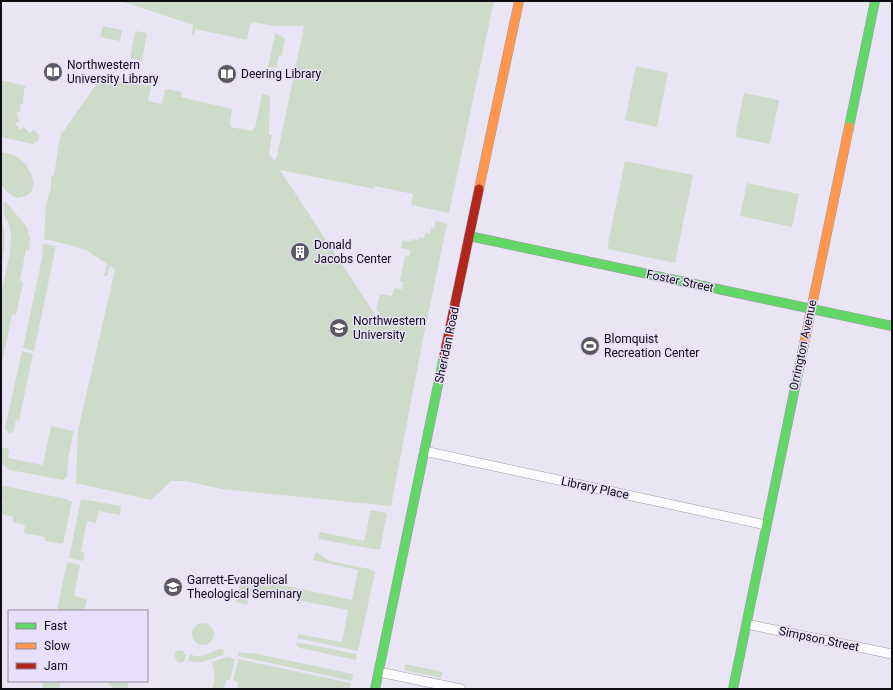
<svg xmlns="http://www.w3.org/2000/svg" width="893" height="690" font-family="Roboto,sans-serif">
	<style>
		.green { fill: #cfdbca }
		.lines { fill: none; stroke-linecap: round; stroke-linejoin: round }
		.street-casing { stroke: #9f9ba6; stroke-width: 10 }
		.fast-casing { stroke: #9f9ba6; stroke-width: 10 }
		.slow-casing { stroke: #9f9ba6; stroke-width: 10 }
		.jam-casing { stroke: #9f9ba6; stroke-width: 10 }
		.street { stroke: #fcfbfd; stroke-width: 9 }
		.fast { stroke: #63d668; stroke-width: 9 }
		.slow { stroke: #ff974d; stroke-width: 9 }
		.jam { stroke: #b3261e; stroke-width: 9 }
		.labels { text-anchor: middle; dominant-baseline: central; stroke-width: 3; stroke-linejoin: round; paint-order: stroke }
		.poi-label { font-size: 12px; fill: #0f0c14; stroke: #e8dffa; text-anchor: start }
		.street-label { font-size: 12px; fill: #0f0c14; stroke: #e8dffa }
	</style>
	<rect width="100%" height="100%" fill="#eae5f4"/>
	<g class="green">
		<polygon points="121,1 494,1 449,213 411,205 413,194 375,186 374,189 280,170 378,319 380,312 376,311 380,294 392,296 394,288 402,289 403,282 400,281 405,256 409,257 410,250 401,248 402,240 411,242 412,239 418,240 419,237 424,238 425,233 430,234 431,228 434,228 436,221 447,224 425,329 391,506 222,489 185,481 171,481 151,500 76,483 78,430 115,270 110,266 107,276 104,276 107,264 86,250 69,245 44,239 46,203 51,188 51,176 54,176 60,136 100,79 151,86 148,101 162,104 165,89 182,92 181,97 232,109 230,123 231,127 251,131 255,128 262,94 270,96 269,135 272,135 269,153 274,161 277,156 304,26 274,26 253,22 250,24 247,40 195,29 194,35 192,35 193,25"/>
		<polygon points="103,26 122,30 120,41 100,37"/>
		<polygon points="135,31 147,33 142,61 130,58"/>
		<polygon points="275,33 285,38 282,56 279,55 276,68 268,67"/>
		<polygon points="636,66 668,73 657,127 625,120"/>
		<path d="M1,80L26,86L24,90L23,104H20L21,111L16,113L20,121L15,123L20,130L24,127L30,133L33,130L39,134C40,140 38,142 32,144L1,137Z"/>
		<polygon points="744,93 779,100 770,144 735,137"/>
		<path d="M1,152C8,153 16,155 21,160C32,169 42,194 21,197C19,198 18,198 15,197C9,195 5,189 1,184Z"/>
		<polygon points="625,161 693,175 675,263 607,249"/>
		<polygon points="747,183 799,194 792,227 740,216"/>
		<polygon points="5,201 27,227 30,238 29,250 26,250 20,280 23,283 16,314 12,315 1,368 1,295 10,253 11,234 8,222 4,215 3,204"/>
		<path d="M1,220C7,235 5,247 2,263L1,265Z"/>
		<polygon points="43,244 56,246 34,351 23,348 42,258"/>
		<polygon points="22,351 33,354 19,421 16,420 13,432 9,433 7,432 5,428"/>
		<path d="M51,426L74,431L69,454L67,477L63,480L10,470C0,464 1,460 1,450L2,448C6,447 8,448 9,451L8,458L43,465Z"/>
		<polygon points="5,486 66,499 72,502 63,544 45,541 45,537 24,533 25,525 13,522 13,517 1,514 3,501 1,501 1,487"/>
		<polygon points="81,499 121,506 120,515 99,511 96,523 87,521 81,552 85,553 83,561 69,558"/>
		<polygon points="371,510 387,513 380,549 373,549 318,539 320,532 364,541"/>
		<polygon points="316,552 330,561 369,569 375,572 358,651 297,638 298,634 342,642 348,610 250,591 247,605 236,602 241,576 352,600 358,570 313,560"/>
		<polygon points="67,562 80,565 74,596 87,599 84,611 57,611"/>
		<circle cx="203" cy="634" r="11"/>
		<path d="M296,642L357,654L356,660L300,648C297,647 296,645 296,642Z"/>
		<path d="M219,649H223L224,652L223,655C212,658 200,665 189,661V658L190,654C200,660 209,653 219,649Z"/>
		<path d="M178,650L183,651L186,655L185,660L183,662L179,663C175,659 172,653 178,650Z"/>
		<polygon points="239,652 246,653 253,653 353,674 352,681 238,656"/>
		<path d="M227,657L235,659L230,680H226L224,689H212C216,680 214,671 212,662Z"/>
		<polygon points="238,659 351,683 350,689 237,689 238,682 233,681"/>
		<polygon points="405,664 443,672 441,678 404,670"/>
		<polygon points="44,681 61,681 59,689 42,689"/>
		<polygon points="106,681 129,681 127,689 114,689"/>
	</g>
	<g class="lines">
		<defs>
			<g id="street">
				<polyline points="424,451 766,525"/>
				<polyline points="746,624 892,654"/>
				<polyline points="379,672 461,689"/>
			</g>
			<g id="fast">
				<polyline points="849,127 875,1"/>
				<polyline points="469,236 892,326"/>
				<polyline points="375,689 444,356"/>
				<polyline points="733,689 804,344"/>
			</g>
			<g id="slow">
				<polyline points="479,189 519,1"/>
				<polyline points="804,344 849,127"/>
			</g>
			<polyline id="jam" points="444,356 479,189"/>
		</defs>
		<use href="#street" class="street-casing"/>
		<use href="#fast" class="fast-casing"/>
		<use href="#slow" class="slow-casing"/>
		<use href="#jam" class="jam-casing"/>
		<use href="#street" class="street"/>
		<use href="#fast" class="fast"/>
		<use href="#slow" class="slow"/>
		<use href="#jam" class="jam"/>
	</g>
	<defs>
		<symbol id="library-disc" viewBox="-11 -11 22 22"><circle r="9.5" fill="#5c5862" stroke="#e8dffa"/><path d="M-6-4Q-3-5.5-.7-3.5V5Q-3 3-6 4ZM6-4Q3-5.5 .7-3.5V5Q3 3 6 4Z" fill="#fff"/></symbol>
		<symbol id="building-disc" viewBox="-11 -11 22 22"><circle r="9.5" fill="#5c5862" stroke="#e8dffa"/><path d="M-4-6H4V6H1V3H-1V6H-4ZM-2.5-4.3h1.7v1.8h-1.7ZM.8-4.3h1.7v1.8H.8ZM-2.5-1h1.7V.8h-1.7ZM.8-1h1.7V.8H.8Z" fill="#fff"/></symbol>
		<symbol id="university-disc" viewBox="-11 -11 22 22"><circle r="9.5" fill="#5c5862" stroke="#e8dffa"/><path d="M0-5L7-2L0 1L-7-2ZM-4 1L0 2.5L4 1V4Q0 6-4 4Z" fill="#fff"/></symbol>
		<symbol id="stadium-disc" viewBox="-11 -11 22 22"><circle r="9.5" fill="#5c5862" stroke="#e8dffa"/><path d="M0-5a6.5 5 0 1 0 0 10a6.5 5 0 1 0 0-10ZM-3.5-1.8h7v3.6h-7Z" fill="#fff"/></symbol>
	</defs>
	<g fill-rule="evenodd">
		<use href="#library-disc" x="42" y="61" width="22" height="22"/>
		<use href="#library-disc" x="216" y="63" width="22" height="22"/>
		<use href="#building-disc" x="289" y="241" width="22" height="22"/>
		<use href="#university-disc" x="328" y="317" width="22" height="22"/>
		<use href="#stadium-disc" x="579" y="335" width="22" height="22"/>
		<use href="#university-disc" x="162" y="576" width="22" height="22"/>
	</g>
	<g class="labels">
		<g class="poi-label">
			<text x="67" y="65">Northwestern<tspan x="67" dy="14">University Library</tspan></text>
			<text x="241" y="74">Deering Library</text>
			<text x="314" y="245">Donald<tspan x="314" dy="14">Jacobs Center</tspan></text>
			<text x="353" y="321">Northwestern<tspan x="353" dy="14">University</tspan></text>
			<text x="604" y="339">Blomquist<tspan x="604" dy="14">Recreation Center</tspan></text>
			<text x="187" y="580">Garrett-Evangelical<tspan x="187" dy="14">Theological Seminary</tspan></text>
		</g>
		<g class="street-label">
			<text transform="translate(680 281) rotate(12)">Foster Street</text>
			<text transform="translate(447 345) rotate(-78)">Sheridan Road</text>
			<text transform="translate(803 345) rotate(-78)">Orrington Avenue</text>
			<text transform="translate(595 488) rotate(12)">Library Place</text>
			<text transform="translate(819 639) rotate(12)">Simpson Street</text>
		</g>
	</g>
	<rect width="893" height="690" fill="none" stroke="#0f0c14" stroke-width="4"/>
	<rect x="8" y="610" width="140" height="72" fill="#e8dffa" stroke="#918b9e"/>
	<rect x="16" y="623" width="20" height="6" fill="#63d668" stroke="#918b9e"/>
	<text x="44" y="630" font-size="12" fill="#0f0c14">Fast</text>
	<rect x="16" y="643" width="20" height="6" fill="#ff974d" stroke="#918b9e"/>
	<text x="44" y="650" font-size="12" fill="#0f0c14">Slow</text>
	<rect x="16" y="663" width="20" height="6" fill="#b3261e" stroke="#918b9e"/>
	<text x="44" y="670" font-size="12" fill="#0f0c14">Jam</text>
</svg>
